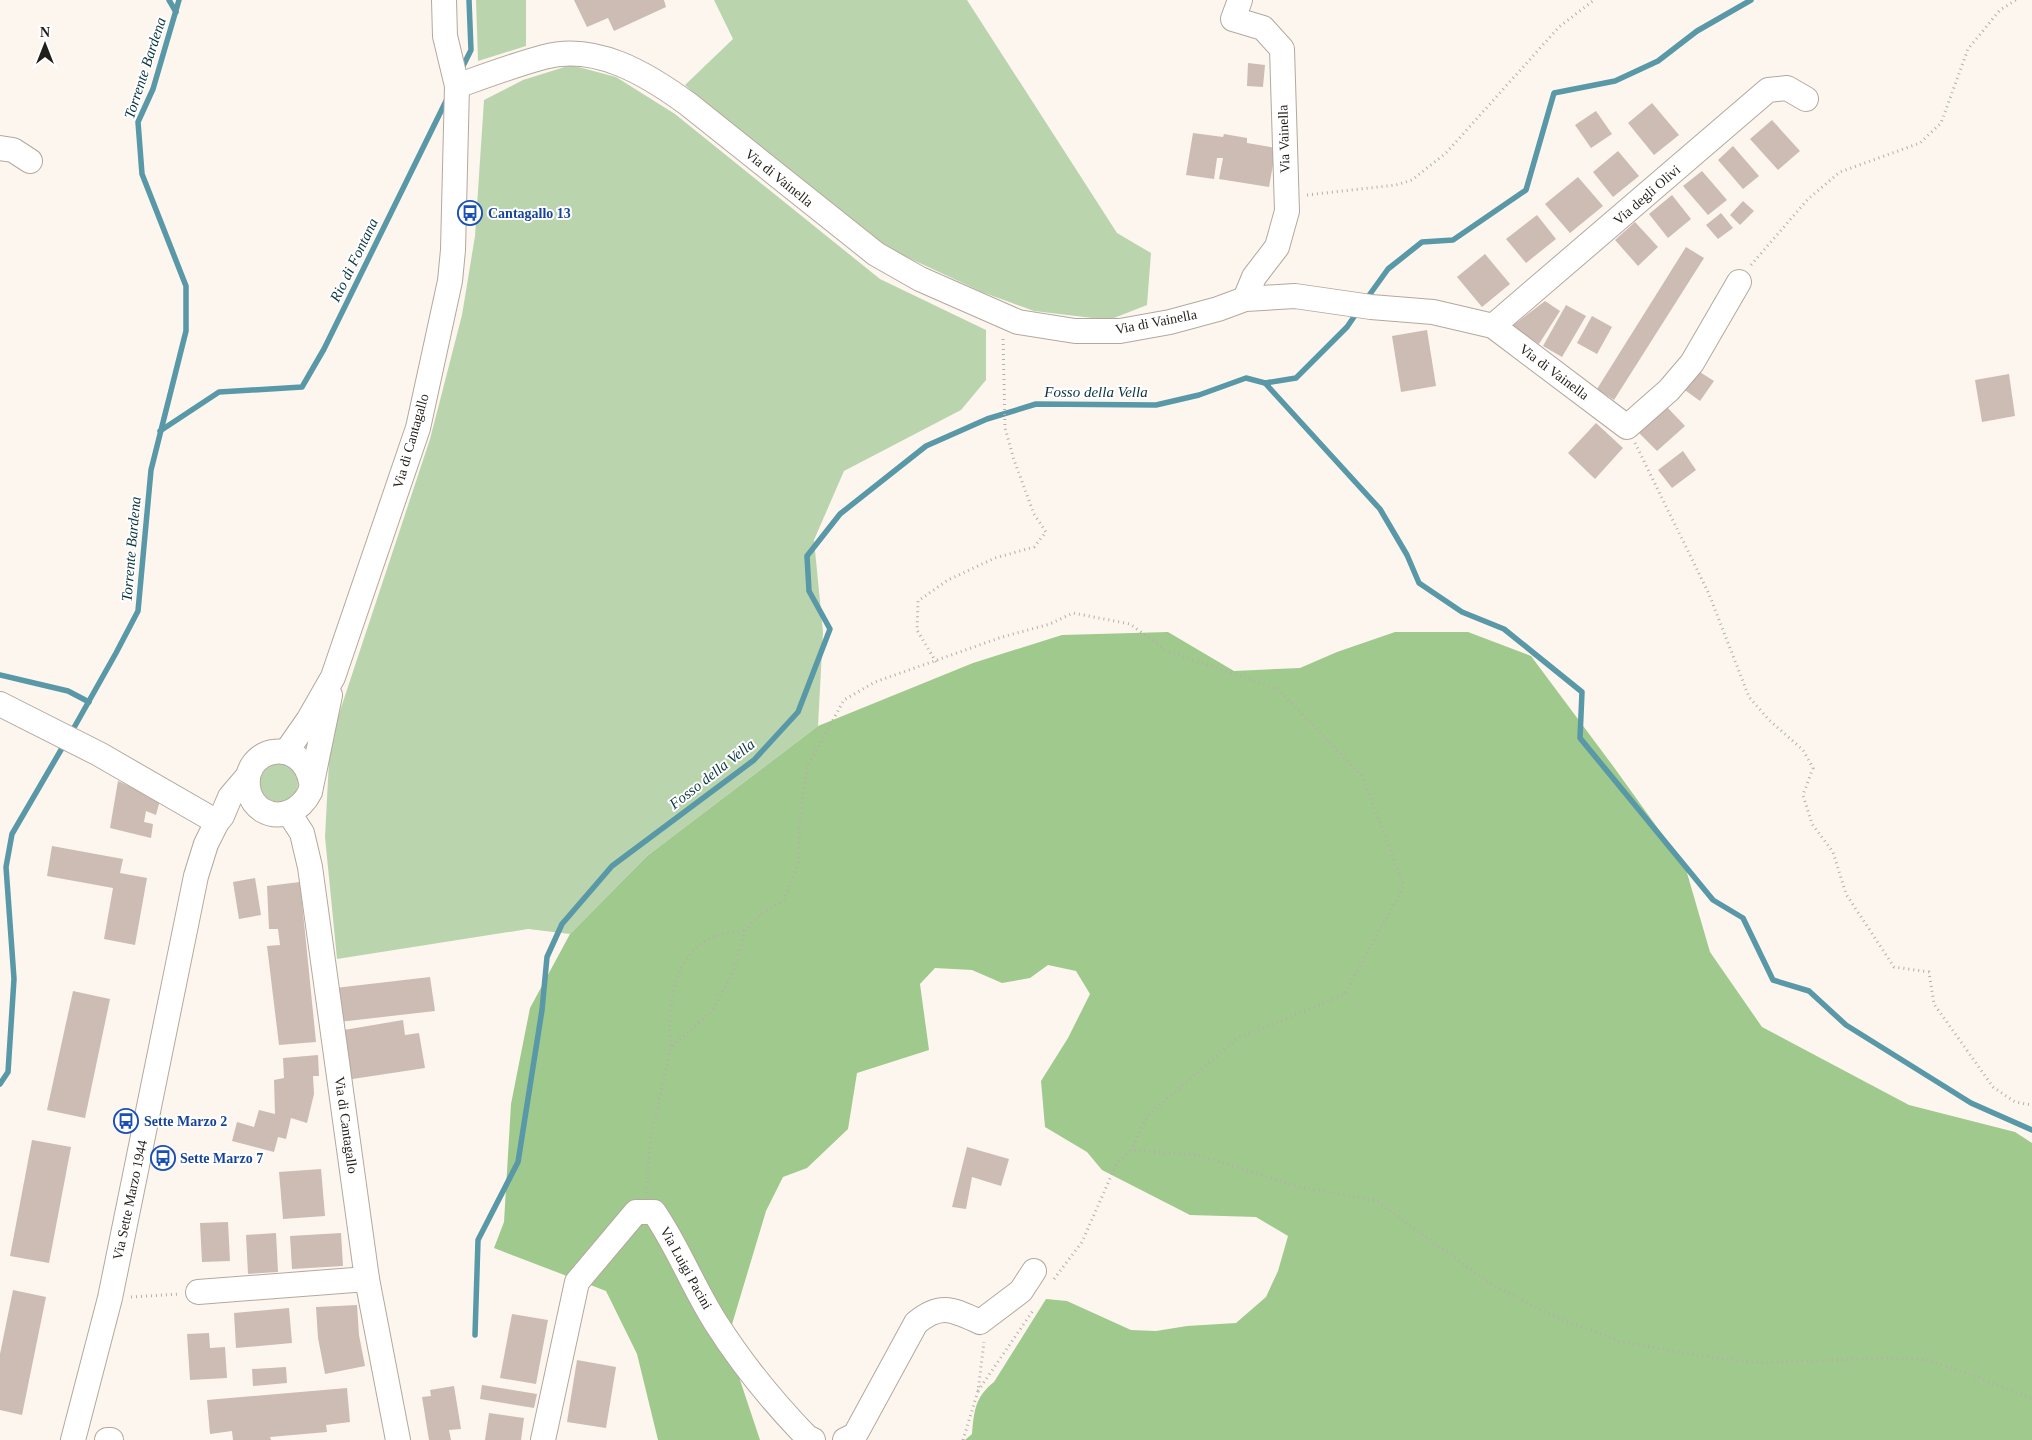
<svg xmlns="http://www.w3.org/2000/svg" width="2032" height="1440" font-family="'Times New Roman',serif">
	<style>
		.green { fill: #bad5ae }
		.forest { fill: #a0c98d }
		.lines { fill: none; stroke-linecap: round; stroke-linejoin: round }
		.stream { stroke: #5898a7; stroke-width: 5.5 }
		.building { fill: #ccbcb4 }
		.minor-casing { stroke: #b4a89d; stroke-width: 26 }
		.path { stroke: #b5afa9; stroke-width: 3; stroke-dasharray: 1 4; stroke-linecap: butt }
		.minor { stroke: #fff; stroke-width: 24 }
		.labels { text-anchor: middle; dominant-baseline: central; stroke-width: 4; stroke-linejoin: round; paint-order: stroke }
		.street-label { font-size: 14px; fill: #221e1a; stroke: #fff }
		.transit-label { font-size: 14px; font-weight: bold; fill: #164399; stroke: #fff; text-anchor: start }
		.water-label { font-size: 15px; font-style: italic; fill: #07353f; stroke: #fff }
	</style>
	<rect width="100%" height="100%" fill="#fdf6ef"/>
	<g class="green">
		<polygon points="476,0 526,0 526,46 478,61"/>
		<polygon points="714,0 967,0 1117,233 1151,253 1147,305 1109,320 1034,311 982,292 883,246 777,165 685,85 733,39"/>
		<polygon points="571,65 616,77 675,114 880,279 986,330 986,380 961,410 844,471 814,540 823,632 818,726 647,856 570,934 528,929 337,959 325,837 330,741 430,439 462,315 475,236 484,100 523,80"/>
		<circle cx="279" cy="783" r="19"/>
	</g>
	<path class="forest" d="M1168,632L1234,671L1300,668L1337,652L1395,632H1468L1531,656L1613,766L1685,866L1710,952L1762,1027L1909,1105L2015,1132L2032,1143V1440H965L972,1434C974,1411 975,1397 994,1382L1046,1299L1067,1301L1131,1330L1156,1331L1187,1326L1236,1323L1266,1297L1278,1271L1288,1236L1256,1217L1190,1215L1102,1170L1087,1152L1045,1127L1041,1081L1068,1038L1090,994L1076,971L1048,965L1030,978L1002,983L972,970L935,968L920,984L929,1050L857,1073L848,1129L807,1168L783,1177L766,1211L727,1341L760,1440H658L637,1354L606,1291L494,1248L504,1222L511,1104L530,1008L570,934L647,856L818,726L973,663L1062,635Z"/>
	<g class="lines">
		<g class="stream">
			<polyline points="169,0 176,12"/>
			<polyline points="461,70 471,50 469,0"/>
			<polyline points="1365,301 1388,269 1422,242 1453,240 1526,190 1554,93 1615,81 1658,61 1697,31 1751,0"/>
			<polyline points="1265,383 1380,509 1407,555 1419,583 1462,612 1504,629 1582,692 1580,738 1713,900 1743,918 1773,980 1809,991 1846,1025 1971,1103 2032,1130"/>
			<polyline points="160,431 219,392 302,387 324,349 447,99"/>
			<polyline points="0,675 68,691 89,702"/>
			<polyline points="71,733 116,653 138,611 151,470 186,331 186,286 142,174 138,122 153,89 179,0"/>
			<polyline points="0,1084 8,1072 14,979 6,867 12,834 65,743"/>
			<polyline points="475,1335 478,1240 518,1162 542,1010 547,957 562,924 612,866 754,760 798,712 830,629 809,591 807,556 840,514 926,446 987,419 1036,404 1156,405 1199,395 1246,378 1265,383 1296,378 1347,327 1358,311"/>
		</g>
	</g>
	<g class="building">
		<polygon points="574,0 664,0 666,7 614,31 608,18 587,27"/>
		<polygon points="1248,63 1265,65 1263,87 1247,86"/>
		<polygon points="1652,103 1679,135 1654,155 1628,123"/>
		<polygon points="1596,111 1612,134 1591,148 1575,125"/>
		<polygon points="1772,120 1800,151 1778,170 1750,139"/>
		<polygon points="1193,133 1223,137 1224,134 1247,138 1247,143 1276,148 1269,187 1219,179 1223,158 1217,158 1214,179 1186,175"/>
		<polygon points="1733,146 1759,176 1743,189 1718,160"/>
		<polygon points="1618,151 1639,176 1613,197 1593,172"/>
		<polygon points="1702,171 1727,200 1708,215 1683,186"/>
		<polygon points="1578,177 1603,206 1570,233 1545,204"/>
		<polygon points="1672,195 1691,219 1668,238 1649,214"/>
		<polygon points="1743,201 1754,211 1740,225 1730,215"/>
		<polygon points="1721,213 1733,228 1718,239 1706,225"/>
		<polygon points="1537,215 1556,239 1526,263 1506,239"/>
		<polygon points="1635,222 1658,247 1638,266 1615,240"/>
		<polygon points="1686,247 1704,258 1614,400 1597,389"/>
		<polygon points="1485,254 1510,284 1482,307 1457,277"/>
		<polygon points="1545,301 1560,311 1539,344 1511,327"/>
		<polygon points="1566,305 1586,316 1562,357 1543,346"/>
		<polygon points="1592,316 1612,327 1597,354 1577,343"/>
		<polygon points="1427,330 1436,386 1401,392 1392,336"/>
		<polygon points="1695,369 1714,381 1700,401 1682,388"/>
		<polygon points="2009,374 2015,416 1982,422 1975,380"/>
		<polygon points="1666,406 1685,426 1657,451 1638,432"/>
		<polygon points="1596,423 1623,448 1595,479 1568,453"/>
		<polygon points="1683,451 1696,470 1672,488 1658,470"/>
		<polygon points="118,781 160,800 156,815 146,811 144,822 153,824 151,838 110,828"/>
		<polygon points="52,846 123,859 120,873 147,878 135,945 104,939 113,888 47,876"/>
		<polygon points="255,878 261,915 239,919 233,882"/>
		<polygon points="300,882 316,1042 279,1045 267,946 280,945 278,929 269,929 267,886"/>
		<polygon points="430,977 435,1011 339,1022 335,988"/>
		<polygon points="73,991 110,999 85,1118 47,1110"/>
		<polygon points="403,1020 405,1035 419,1033 425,1068 346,1080 338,1031"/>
		<polygon points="318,1055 319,1076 313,1076 314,1094 307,1123 291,1118 286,1139 278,1137 274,1152 232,1141 237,1122 254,1127 259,1110 275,1114 274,1080 284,1078 283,1058"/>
		<polygon points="32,1140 71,1147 49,1263 10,1256"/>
		<polygon points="967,1147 1009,1159 1001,1186 972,1177 966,1209 952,1207"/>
		<polygon points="321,1169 325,1216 283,1219 279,1172"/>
		<polygon points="228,1222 230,1261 202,1262 200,1223"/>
		<polygon points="276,1233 278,1272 248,1274 246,1235"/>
		<polygon points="341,1233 343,1266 292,1269 290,1236"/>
		<polygon points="13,1290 46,1297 22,1415 0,1410 0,1354"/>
		<polygon points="357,1305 359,1335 365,1366 325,1374 318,1338 316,1307"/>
		<polygon points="289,1308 292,1343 236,1348 234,1313"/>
		<polygon points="512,1314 548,1320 536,1384 500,1378"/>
		<polygon points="209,1333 210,1348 225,1347 227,1378 190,1380 187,1334"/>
		<polygon points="577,1360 616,1367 606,1428 567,1422"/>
		<polygon points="286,1367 287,1383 253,1386 252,1369"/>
		<polygon points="482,1385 537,1394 534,1408 480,1399"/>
		<polygon points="454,1386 461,1429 449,1430 451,1440 429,1440 422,1397 431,1396 430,1390"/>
		<polygon points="347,1388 350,1422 326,1425 327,1432 270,1437 271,1440 233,1440 232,1431 210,1434 207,1400"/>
		<polygon points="489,1413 524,1418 521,1440 485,1440"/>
	</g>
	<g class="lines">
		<defs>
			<g id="minor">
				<polyline points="1240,0 1233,19 1263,28 1282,49 1287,211 1277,247 1254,277 1245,299"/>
				<path d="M457,86C485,76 514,65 544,57C596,43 647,74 688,104L876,254L920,279L1018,322L1075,331H1120L1170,322L1218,309L1245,299L1295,296L1371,307L1433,312L1493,326L1627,427L1669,390L1692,363L1739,282"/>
				<polyline points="0,148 13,150 30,161"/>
				<polyline points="1493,326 1768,90 1787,88 1806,99"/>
				<polyline points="0,704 99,754 217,822"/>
				<polyline points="286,752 309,719 333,677 418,428 450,281 453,250 457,86 445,36 444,0"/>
				<path d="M311,782C302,733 238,748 249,792C251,799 256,806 262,810C281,821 301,810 310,792L330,695"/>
				<polyline points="289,813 302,833 310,867 367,1279 398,1440"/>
				<polyline points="198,1292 367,1279"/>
				<polyline points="73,1440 110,1298 196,876 206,844 217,822 222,816 230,797 248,776"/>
				<polyline points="107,1440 111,1440"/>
				<path d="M543,1440L577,1282L636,1212H654C678,1247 693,1287 716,1323C742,1364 773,1402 807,1437L813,1440"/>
				<path d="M845,1440L855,1435L916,1323C941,1302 953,1310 980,1322L1021,1291L1034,1271"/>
			</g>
		</defs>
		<use href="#minor" class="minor-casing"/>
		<g class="path">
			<polyline points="1307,195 1396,185 1412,180 1446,153 1559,27 1594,0"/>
			<polyline points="1751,265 1808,199 1840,172 1920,143 1941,123 1968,49 2000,10 2016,0"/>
			<polyline points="1635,443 1709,594 1749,697 1769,720 1803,750 1813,768 1803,795 1812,824 1833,852 1846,894 1894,967 1929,972 1934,1004 1993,1087 2015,1102 2032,1105"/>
			<polyline points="936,662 917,630 918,601 948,580 995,558 1034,547 1046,532 1034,514 1014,460 1005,428 1003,337"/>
			<path d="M671,1046C666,1008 673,953 715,936C723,933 735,932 745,930"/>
			<polyline points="647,1193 650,1141 671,1047 712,1011 734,971 745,930 761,914 784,900 798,863 800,818 807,767 844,700 875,682 1002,637 1050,624 1073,613 1130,624 1167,651 1278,689 1362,776 1404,886 1344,995 1238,1038 1148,1115 1131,1150"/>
			<polyline points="1054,1279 1082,1242 1116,1165 1131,1150 1198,1155 1300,1187 1377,1201 1486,1281 1549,1314 1619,1341 1701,1356 1762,1363 1883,1358 1926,1360 1972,1375 2032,1399"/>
			<polyline points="131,1297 180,1294"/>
			<polyline points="978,1391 1034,1309"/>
			<polyline points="963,1440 978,1391 984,1342"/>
		</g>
		<use href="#minor" class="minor"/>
	</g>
	<defs>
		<symbol id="bus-ring" viewBox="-11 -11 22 22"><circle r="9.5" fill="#fff" stroke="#1a4fb4" stroke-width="1.5"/><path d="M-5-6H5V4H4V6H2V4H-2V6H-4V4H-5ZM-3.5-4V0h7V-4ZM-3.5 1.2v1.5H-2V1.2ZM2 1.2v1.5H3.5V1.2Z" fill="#1a4fb4"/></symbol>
	</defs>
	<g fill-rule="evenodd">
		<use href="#bus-ring" x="456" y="199" width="28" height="28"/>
		<use href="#bus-ring" x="112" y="1107" width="28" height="28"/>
		<use href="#bus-ring" x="149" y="1144" width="28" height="28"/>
	</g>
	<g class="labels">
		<g class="street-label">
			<text transform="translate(1284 139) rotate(-92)">Via Vainella</text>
			<text transform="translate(779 178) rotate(39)">Via di Vainella</text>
			<text transform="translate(1647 195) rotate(-41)">Via degli Olivi</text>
			<text transform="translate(1156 322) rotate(-11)">Via di Vainella</text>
			<text transform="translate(1554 372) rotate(37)">Via di Vainella</text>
			<text transform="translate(411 441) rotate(-74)">Via di Cantagallo</text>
			<text transform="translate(346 1125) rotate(82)">Via di Cantagallo</text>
			<text transform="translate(130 1200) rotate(-78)">Via Sette Marzo 1944</text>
			<text transform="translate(686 1268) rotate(61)">Via Luigi Pacini</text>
		</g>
		<g class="transit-label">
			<text x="488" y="213">Cantagallo 13</text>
			<text x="144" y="1121">Sette Marzo 2</text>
			<text x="180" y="1158">Sette Marzo 7</text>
		</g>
		<g class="water-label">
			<text transform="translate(145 68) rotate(-72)">Torrente Bardena</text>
			<text transform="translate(354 260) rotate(-64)">Rio di Fontana</text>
			<text x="1096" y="392">Fosso della Vella</text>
			<text transform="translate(131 549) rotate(-85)">Torrente Bardena</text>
			<text transform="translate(712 774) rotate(-38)">Fosso della Vella</text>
		</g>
	</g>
	<g transform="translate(45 45)" stroke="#ffffff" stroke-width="4" paint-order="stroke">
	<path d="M0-4L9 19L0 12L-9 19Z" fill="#221e1a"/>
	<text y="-8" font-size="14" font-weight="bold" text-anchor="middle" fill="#221e1a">N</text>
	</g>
</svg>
